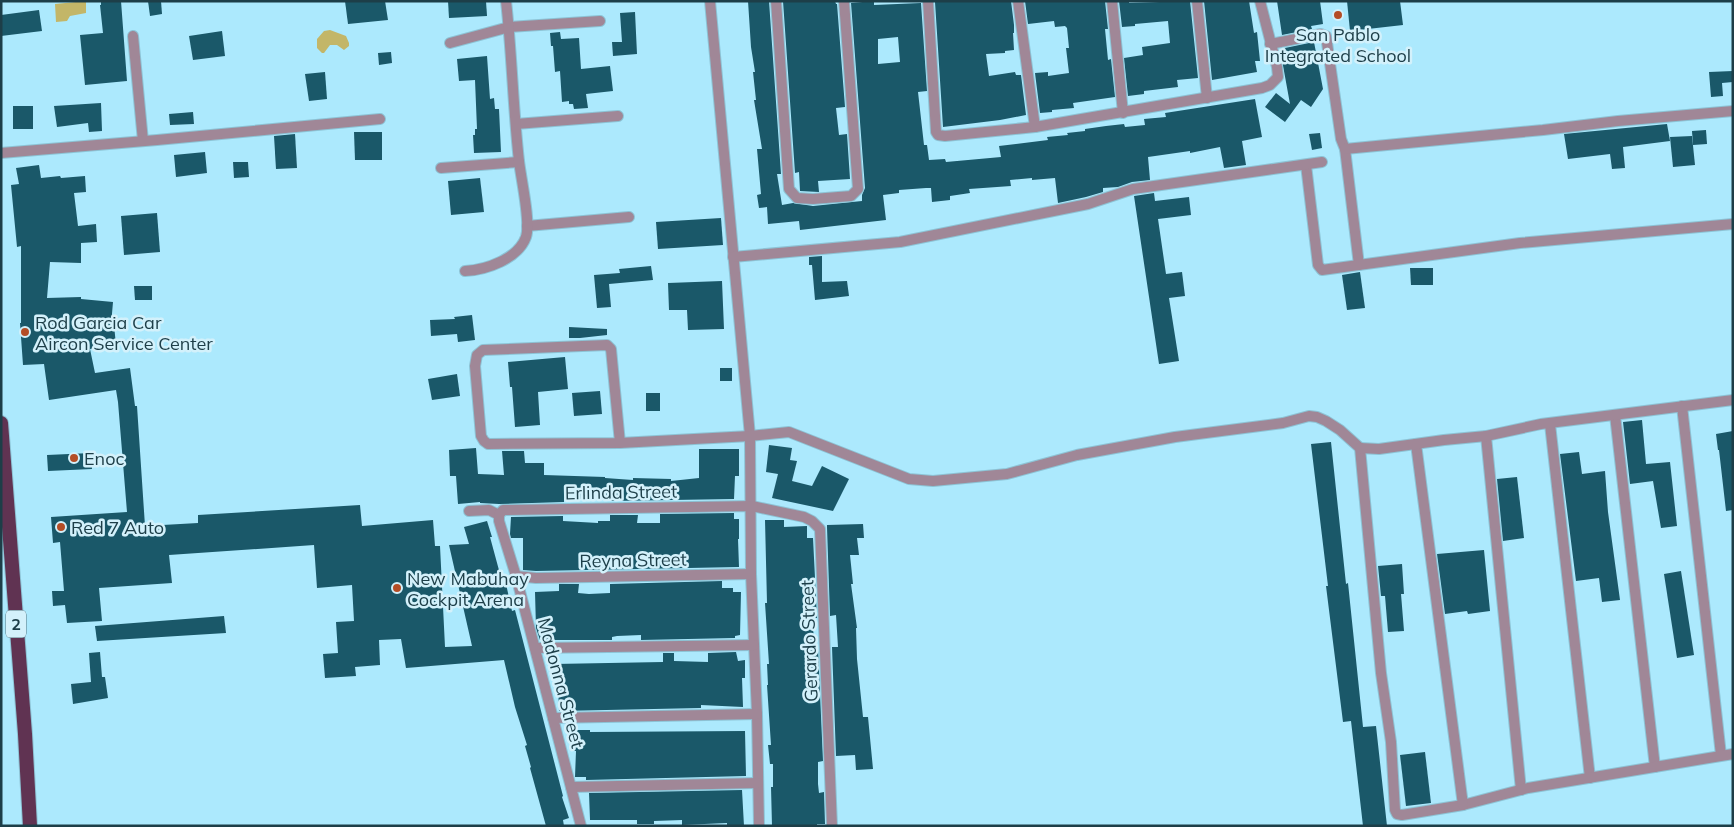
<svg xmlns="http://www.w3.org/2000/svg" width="1734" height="827" font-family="Mulish,sans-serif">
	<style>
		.water { fill: #c3b668 }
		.building { fill: #1a5869; fill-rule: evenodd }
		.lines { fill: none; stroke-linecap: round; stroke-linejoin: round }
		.minor-casing { stroke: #8dc3d5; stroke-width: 12 }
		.trunk-casing { stroke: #8dc3d5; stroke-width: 16 }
		.minor { stroke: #a08797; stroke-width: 10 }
		.trunk { stroke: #603352; stroke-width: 14 }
		.poi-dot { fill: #b44d26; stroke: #d3f1fb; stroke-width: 2 }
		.labels { text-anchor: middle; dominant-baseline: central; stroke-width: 5; stroke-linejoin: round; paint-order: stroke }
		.shield { fill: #d3f1fb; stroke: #54747e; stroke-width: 1 }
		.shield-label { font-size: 16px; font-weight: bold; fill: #1d3e48 }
		.poi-label { font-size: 18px; fill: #1d3e48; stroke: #d3f1fb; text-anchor: start }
		.street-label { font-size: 18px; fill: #1d3e48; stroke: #d3f1fb }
	</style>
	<rect width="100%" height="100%" fill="#ace9fd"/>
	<g class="water">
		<polygon points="86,1 86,13 70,16 67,21 56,22 55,4"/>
		<polygon points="330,30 346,36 349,43 349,46 344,50 337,45 330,45 324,53 322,53 317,48 317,39 324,31"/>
	</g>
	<g class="building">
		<polygon points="101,1 121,1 127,81 85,85 80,35 103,33 100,5 101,5"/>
		<polygon points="148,1 161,1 162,14 150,16"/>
		<polygon points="345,1 385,1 388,20 348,24"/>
		<polygon points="448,1 486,1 487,16 449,18"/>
		<path d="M748,1H769L781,174H777L782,205L793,203L813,206L862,201V195L865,188L851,3L874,1V5L921,3L927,91L918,92L924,145H927L929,160L945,159L946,162L1001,157L999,146L1048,140L1047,137L1068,135L1067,133L1085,131V129L1106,126L1124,124L1125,127L1145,125L1144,119L1166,117L1165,113L1255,99L1262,137L1242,141L1246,165L1224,168L1220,147L1190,153V151L1148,157L1150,180L1132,182L1118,187L1103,188V192L1086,197L1058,203L1055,178L1032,180V178L1010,180L1011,186L969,189L970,193L950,196V200L932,202L931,188H926L899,190V193L883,195L886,220L800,230L799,221L768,224L767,207L759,208L757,195L761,194L757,149H762L754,100H756L753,72H755L751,47ZM898,37L900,62L878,64V39Z"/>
		<polygon points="783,1 835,1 836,4 837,4 845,107 836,108 839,135 847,134 850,179 818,181 819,192 800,191 799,172 795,173"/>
		<polygon points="938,1 1011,1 1014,25 1014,33 1013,33 1014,50 1005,51 1005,53 986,54 989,76 1015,72 1016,75 1021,75 1026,115 1000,120 943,127 935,2"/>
		<polygon points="1025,1 1105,1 1108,29 1105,29 1108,60 1111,59 1115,97 1073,103 1074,108 1052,110 1052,112 1040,113 1035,73 1048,72 1048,76 1069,73 1066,48 1069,48 1067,28 1065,26 1055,27 1054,21 1028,24"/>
		<polygon points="1119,1 1129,1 1129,3 1190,1 1198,78 1177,80 1178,87 1144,91 1144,94 1128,96 1124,58 1143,55 1142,47 1170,43 1168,21 1135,24 1135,26 1122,27"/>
		<polygon points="1204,1 1249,1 1254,33 1257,32 1260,61 1255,61 1257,72 1212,80"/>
		<polygon points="1277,1 1320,1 1323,24 1311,26 1312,29 1282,35"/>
		<polygon points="1347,1 1400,1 1403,25 1350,31"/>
		<polygon points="39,10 42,31 1,36 1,15"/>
		<polygon points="635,12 637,54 613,56 612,42 622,42 620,13"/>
		<polygon points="222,31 225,56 193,60 189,36"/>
		<polygon points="560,32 561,39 579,38 581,69 610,66 613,91 586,94 588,108 574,109 573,104 569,104 569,101 562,102 560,71 555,72 553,46 551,46 550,33"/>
		<polygon points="1314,42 1323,89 1311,107 1301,100 1285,122 1265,107 1276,93 1290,104 1280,49"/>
		<polygon points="391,52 392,63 379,65 378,53"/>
		<polygon points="487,56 490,99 494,98 495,109 499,109 501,152 474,153 473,135 475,135 475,129 477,129 475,80 459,81 457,59"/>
		<polygon points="1733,71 1733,82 1722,83 1723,96 1711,97 1709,72"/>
		<polygon points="325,72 327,99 309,101 305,74"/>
		<polygon points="101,103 102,131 89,132 88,123 57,127 54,106"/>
		<rect x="13" y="106" width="20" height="23"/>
		<polygon points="193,112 194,124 170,125 169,114"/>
		<polygon points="1667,124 1670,141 1623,147 1625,168 1612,169 1610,154 1568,159 1564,134"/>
		<polygon points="1706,130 1707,144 1693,145 1692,131"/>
		<polygon points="354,132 382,132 382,160 355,160"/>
		<polygon points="1320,133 1322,148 1312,150 1309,134"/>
		<polygon points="295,134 297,168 276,169 274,136"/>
		<polygon points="1692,136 1695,165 1673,167 1670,137"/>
		<polygon points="205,152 207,173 176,177 174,155"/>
		<polygon points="233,162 248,162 249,177 234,178"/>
		<polygon points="39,165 41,178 60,176 61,178 85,176 86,192 74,193 78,226 96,224 97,242 81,243 81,263 50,262 47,298 81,297 81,299 113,302 111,325 114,325 116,345 90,349 95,373 130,368 135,406 137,406 145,526 198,523 198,515 360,505 362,526 433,520 435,546 440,546 445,647 472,646 449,545 469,544 464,527 487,521 492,537 490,537 503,585 506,584 512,611 515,610 563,796 562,797 569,818 563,820 564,826 546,826 530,768 531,767 525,746 527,745 515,707 504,660 406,668 401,639 379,640 380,665 355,667 356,676 325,678 323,654 338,653 336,622 354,621 352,585 317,588 314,545 169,555 172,583 99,588 102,621 67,623 65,605 53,606 52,591 64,591 60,542 53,543 51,517 127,512 118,402 116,390 49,400 44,364 23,365 20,323 21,323 21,246 17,247 11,185 19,184 16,168"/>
		<polygon points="480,178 484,212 451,215 448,181"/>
		<polygon points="1154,193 1155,201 1189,197 1191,215 1158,219 1166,274 1182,272 1185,296 1169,298 1179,361 1159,364 1134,196"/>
		<polygon points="157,213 160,252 124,255 121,216"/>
		<polygon points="721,218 723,245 658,249 656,222"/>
		<polygon points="822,256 822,282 847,281 849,296 815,300 812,265 809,265 809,257"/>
		<polygon points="651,266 653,280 609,284 611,307 597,308 594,275 620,273 619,269"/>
		<polygon points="1410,268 1433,268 1433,285 1411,285"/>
		<polygon points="1360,272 1365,308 1347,310 1342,275"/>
		<polygon points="722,281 724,329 688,330 687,310 669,310 668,283"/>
		<polygon points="134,286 152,286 152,300 135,300"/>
		<polygon points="472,315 475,340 458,342 457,334 431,336 430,320 455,319 454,317"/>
		<polygon points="569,327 607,329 607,335 580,338 569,338"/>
		<polygon points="565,357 568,389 538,392 540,425 515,427 512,387 510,387 508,362"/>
		<rect x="720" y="368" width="12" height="13"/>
		<polygon points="457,374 460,396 432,400 428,379"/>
		<polygon points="600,391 602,414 574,416 572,393"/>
		<rect x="646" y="393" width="14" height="18"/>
		<polygon points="1642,420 1646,464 1670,462 1677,526 1661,528 1653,481 1630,484 1623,422"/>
		<polygon points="1733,431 1733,510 1726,511 1719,450 1718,450 1716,434"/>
		<polygon points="1331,442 1346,584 1348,583 1363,727 1376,726 1387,826 1363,826 1351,721 1343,722 1326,586 1328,586 1311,444"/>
		<polygon points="769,445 792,448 790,460 797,461 792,481 812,486 822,466 849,479 833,511 772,498 778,474 766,472"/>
		<polygon points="476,448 478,474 504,475 502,451 524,451 525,463 544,463 544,475 605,477 605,478 633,480 633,478 671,479 671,481 699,478 699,449 739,449 739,476 735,476 734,499 611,501 611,499 584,498 584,499 564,498 564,502 499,504 480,503 480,502 458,504 456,476 450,476 449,450"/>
		<polygon points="1579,452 1582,474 1605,471 1608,512 1620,600 1602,602 1599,578 1576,581 1560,454"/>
		<polygon points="91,453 92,469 48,471 47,455"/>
		<polygon points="1517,477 1524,538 1503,541 1497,479"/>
		<polygon points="734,513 734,519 739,519 739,539 738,539 739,567 536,571 523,570 523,538 511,538 510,534 511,517 563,516 563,521 598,523 598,521 610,521 610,515 638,515 637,523 660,523 660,514"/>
		<polygon points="765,520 784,520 784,527 807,526 807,538 813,538 817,618 812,618 815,648 818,648 823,761 818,762 818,784 819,793 824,792 825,824 817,824 817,826 772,826 771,787 773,787 773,764 770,764 768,745 771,745 767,685 768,685 767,664 769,664 765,603 767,603"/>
		<polygon points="863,524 864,538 857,538 859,555 850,555 853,584 851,584 857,628 856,628 857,659 863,717 868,717 873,769 856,770 855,755 836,756 832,647 838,647 836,615 830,616 827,527 827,525"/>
		<polygon points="1484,550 1490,611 1468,614 1467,611 1445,614 1437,554"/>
		<polygon points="1402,564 1404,594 1401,594 1404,631 1388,632 1385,596 1381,596 1378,566"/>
		<polygon points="1681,571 1694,655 1677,658 1664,574"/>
		<polygon points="722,581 722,588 733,588 733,592 741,592 740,635 735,636 735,638 641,640 641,635 617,636 612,637 612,640 540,640 536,628 535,592 559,591 559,584 579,584 578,593 589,594 610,593 610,584"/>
		<polygon points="224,616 226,633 97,641 95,626"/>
		<polygon points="100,652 102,677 105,677 108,698 73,704 71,684 91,682 89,653"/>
		<polygon points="736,652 738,661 745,660 745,678 742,678 743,707 701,705 701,708 559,711 558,683 554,683 554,664 663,662 663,653 674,653 674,661 708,662 708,653"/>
		<polygon points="571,730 590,730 590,732 745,731 746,776 586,780 586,777 575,777 576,751 571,751"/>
		<polygon points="1425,752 1431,803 1406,806 1400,755"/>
		<polygon points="742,790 744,826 727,826 727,823 682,825 682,820 654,821 654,824 637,824 637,820 590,820 589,793"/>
	</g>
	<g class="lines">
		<defs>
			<g id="minor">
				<polyline points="710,1 750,436 751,574 757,714 759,826"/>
				<polyline points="776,1 789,189 797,198 813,199 851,196 858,189 844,1"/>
				<polyline points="928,1 936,132 938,135 945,136 1035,127 1262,88 1270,85 1278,77 1277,67 1260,1"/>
				<polyline points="1018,1 1035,127"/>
				<polyline points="1112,1 1123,113"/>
				<polyline points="1197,1 1207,98"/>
				<polyline points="133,36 143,141"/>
				<polyline points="450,43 509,27 600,21"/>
				<polyline points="1270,44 1321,34 1326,36 1341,139 1345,149 1359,265"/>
				<polyline points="516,124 618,116"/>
				<polyline points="1345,149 1543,130 1618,121 1733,111"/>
				<polyline points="1,153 157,140 380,119"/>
				<polyline points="1306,165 1318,265 1322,270 1520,243 1733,224"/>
				<polyline points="441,168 519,162"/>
				<polyline points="527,226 629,217"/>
				<polyline points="733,257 900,242 1088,204 1133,189 1322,162"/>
				<path d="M465,271C486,270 518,259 526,237C531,222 521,179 519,161C513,108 512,54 506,1"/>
				<polyline points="1682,406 1721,755"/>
				<polyline points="1615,415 1655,767"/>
				<polyline points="1550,424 1590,778"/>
				<polyline points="1486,436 1521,790"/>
				<polyline points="620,443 611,349 607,345 483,350 477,355 475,366 481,436 484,441 488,444 620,443 750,436 789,432 909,479 933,481 1007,474 1077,455 1175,437 1283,423 1309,416 1317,417 1326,421 1340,430 1360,448 1381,673 1391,742 1395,810 1397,814 1402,815 1463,805 1528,788 1733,754"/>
				<polyline points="1416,444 1463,805"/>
				<polyline points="1360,448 1379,449 1444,440 1486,436 1541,424 1733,400"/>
				<polyline points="469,511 489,510 499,515"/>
				<polyline points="516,576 536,578 751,574"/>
				<polyline points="535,648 754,645"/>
				<polyline points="553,718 757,714"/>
				<polyline points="571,787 758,783"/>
				<polyline points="581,826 516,576 499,521 499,515 503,510 752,506 804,517 812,521 820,529 832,826"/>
			</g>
			<polyline id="trunk" points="1,423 25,734 30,826"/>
		</defs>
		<use href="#minor" class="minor-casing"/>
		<use href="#trunk" class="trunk-casing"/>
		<use href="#minor" class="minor"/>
		<use href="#trunk" class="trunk"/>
	</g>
	<g class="poi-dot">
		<circle cx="1338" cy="15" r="5"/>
		<circle cx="25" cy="332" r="5"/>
		<circle cx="74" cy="458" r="5"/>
		<circle cx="61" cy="527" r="5"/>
		<circle cx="397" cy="588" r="5"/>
	</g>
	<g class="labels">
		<rect class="shield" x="6" y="610.5" width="20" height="27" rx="4"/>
		<g class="shield-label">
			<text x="16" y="624">2</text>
		</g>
		<g class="poi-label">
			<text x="1338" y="34" text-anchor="middle">San Pablo<tspan x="1338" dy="21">Integrated School</tspan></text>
			<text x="35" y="322">Rod Garcia Car<tspan x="35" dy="21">Aircon Service Center</tspan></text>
			<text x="84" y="458">Enoc</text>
			<text x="71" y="527">Red 7 Auto</text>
			<text x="407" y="578">New Mabuhay<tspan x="407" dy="21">Cockpit Arena</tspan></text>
		</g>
		<g class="street-label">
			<text transform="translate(621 492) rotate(-1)">Erlinda Street</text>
			<text transform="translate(633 560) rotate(-1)">Reyna Street</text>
			<text transform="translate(809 641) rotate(-92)">Gerardo Street</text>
			<text transform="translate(561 683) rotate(75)">Madonna Street</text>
		</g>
	</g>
	<rect width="1734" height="827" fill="none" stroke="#1d3e48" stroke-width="5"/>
</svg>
